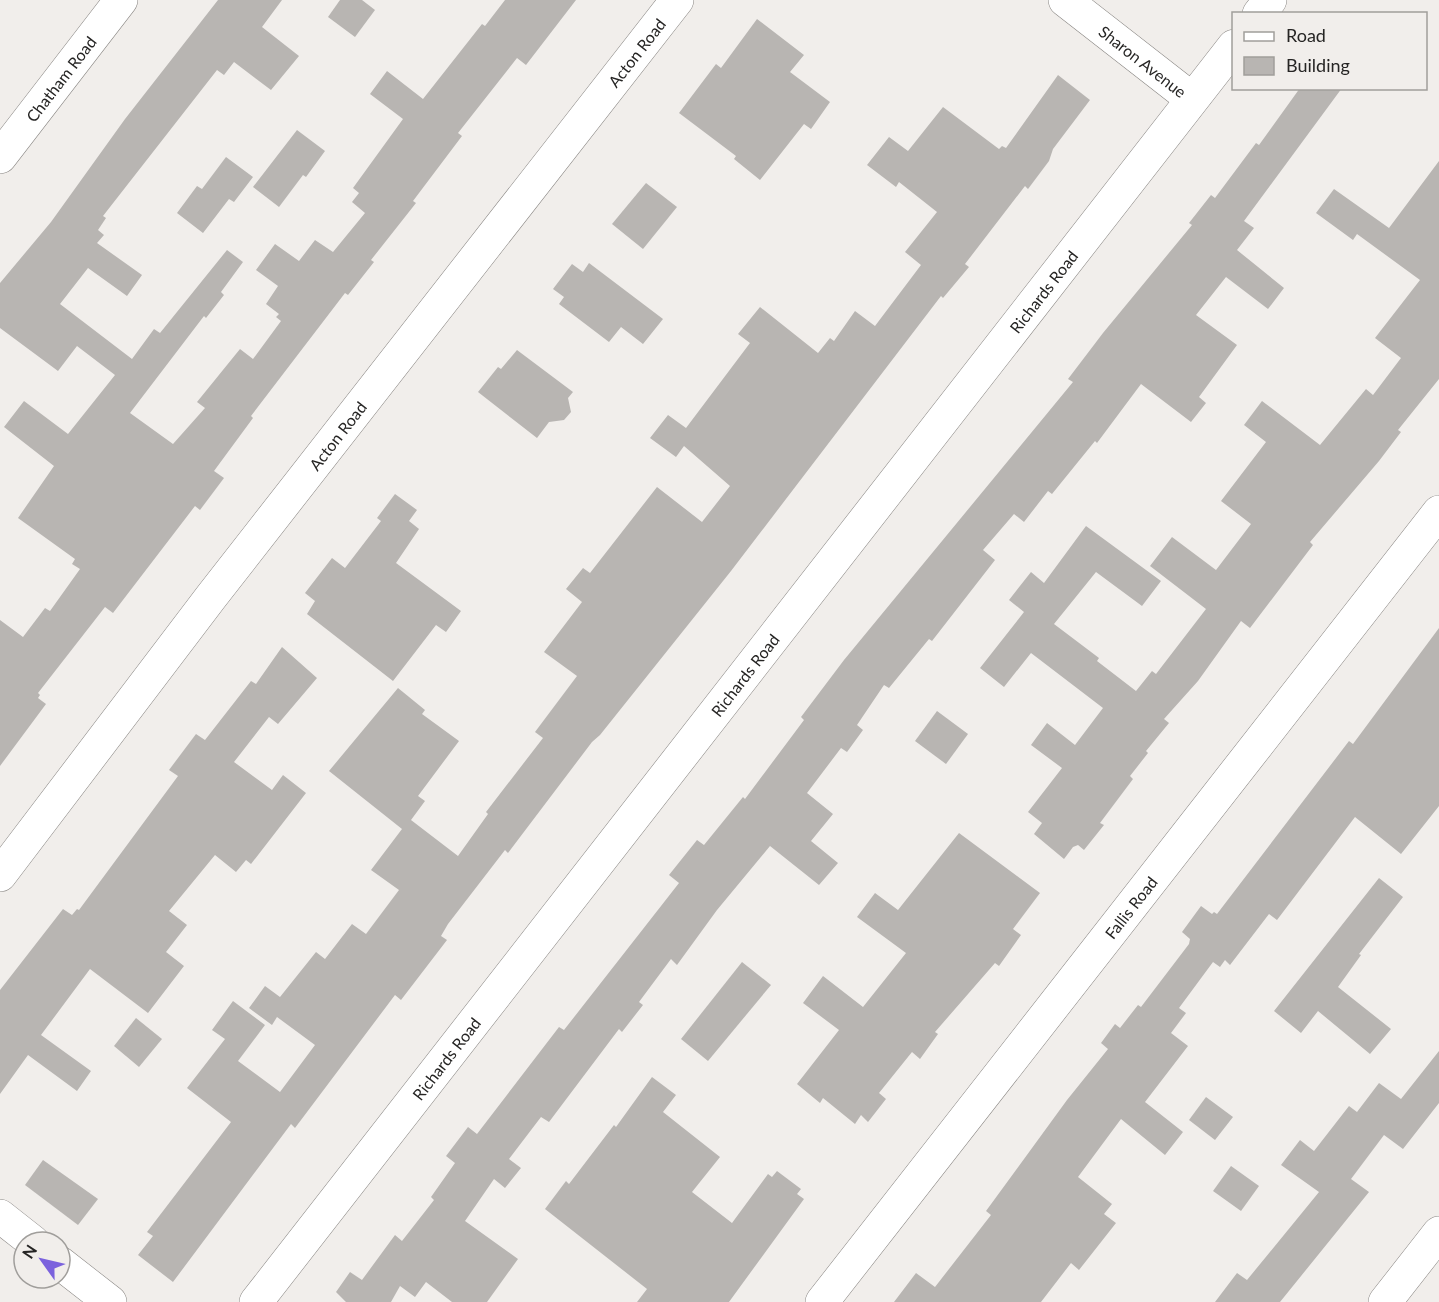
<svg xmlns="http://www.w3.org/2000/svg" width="1439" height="1302" font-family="Lato,sans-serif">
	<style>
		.building { fill: #b8b5b2 }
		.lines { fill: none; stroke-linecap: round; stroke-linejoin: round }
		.street-casing { stroke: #888582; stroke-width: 34 }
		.street { stroke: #fff; stroke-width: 33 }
		.labels { text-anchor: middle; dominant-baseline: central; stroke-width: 6; stroke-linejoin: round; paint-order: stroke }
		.street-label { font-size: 16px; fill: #262524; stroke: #f1eeeb }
	</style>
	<rect width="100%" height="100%" fill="#f1eeeb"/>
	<g class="building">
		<polygon points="218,0 282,0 262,27 299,56 271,90 234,62 224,75 217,70 103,216 106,218 98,230 104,235 97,243 142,275 127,296 88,268 60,304 132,359 154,329 160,333 227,250 243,262 221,292 224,295 206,318 204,316 130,413 173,444 205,408 197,402 240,349 253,359 281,321 276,317 279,314 266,304 278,286 256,270 275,244 299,261 315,240 333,252 365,213 352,202 359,193 353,188 403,119 370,94 387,71 423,99 482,24 485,26 505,0 576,0 526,65 517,58 458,133 462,136 413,201 416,203 371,260 374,262 348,295 345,293 251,416 253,418 214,471 224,478 200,510 195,506 113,613 105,607 38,693 40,695 38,698 46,704 0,766 0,620 23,637 45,608 50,611 80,569 72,564 75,559 18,518 54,466 4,427 24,401 68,434 115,375 77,346 58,371 0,328 0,283 51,222 125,119"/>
		<polygon points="340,0 362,0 375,10 355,37 328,17"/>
		<polygon points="757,19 804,55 790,72 830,102 811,129 804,124 760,180 734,159 736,156 679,113 716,64 721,68"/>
		<polygon points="1058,75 1090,100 1053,149 1049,161 1028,189 1025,186 965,264 969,267 943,298 941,296 731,571 600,735 592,742 508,853 505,850 448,924 441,936 447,940 401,1000 395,995 295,1128 291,1124 173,1282 138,1255 153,1236 147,1232 231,1122 187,1088 225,1039 212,1030 233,1001 265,1025 238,1061 280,1092 315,1045 277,1017 272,1025 249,1008 265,986 280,997 316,952 325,959 352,924 366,934 399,890 371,870 402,829 329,771 398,688 425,710 422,714 459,741 418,796 425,801 411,820 458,856 488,814 486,812 543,738 535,732 577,676 544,652 582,602 566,589 583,568 590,573 657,487 702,522 730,486 684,446 676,457 650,438 668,415 686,428 750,343 738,334 760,307 818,353 830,338 834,341 855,311 875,326 921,265 905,252 937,212 899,182 896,187 867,165 889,137 908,151 943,107 999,149 1002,146 1006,148"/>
		<polygon points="1300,88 1342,88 1244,221 1254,228 1237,250 1284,288 1268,309 1226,277 1196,315 1237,345 1199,397 1206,403 1191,422 1141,384 1097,443 1095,441 1052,494 1048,491 1024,522 1014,514 983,550 995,560 932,641 929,639 889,688 884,685 857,725 863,730 847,752 841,748 807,793 833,814 811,841 838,863 819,885 770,846 717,910 677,965 671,959 639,1002 643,1005 622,1032 619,1029 549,1122 541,1117 509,1159 521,1168 505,1188 494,1179 465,1221 518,1259 487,1302 452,1302 426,1282 415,1297 400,1286 391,1302 346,1302 336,1292 350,1272 362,1280 395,1235 402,1241 434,1200 431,1197 455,1163 446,1156 468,1127 477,1134 559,1027 564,1030 679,883 669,875 697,840 704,845 743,797 745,799 804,720 801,717 844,660 1073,382 1068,379 1103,333 1192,225 1189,223 1211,195 1215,198 1256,143 1259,145"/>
		<polygon points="297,130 325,151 306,177 303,175 279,207 253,187"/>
		<polygon points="226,157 253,177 234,202 229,199 203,233 177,213 197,186 202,189"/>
		<polygon points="1439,161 1439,379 1398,430 1401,432 1379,461 1310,542 1313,545 1250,628 1241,621 1198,681 1164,719 1169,723 1146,751 1148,753 1130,776 1133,779 1100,823 1104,825 1084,850 1078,845 1073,847 1064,859 1034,834 1042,823 1028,812 1062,768 1031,745 1047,723 1075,745 1103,708 1031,653 1004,687 980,668 1024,612 1009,600 1031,572 1044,583 1086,526 1161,581 1142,606 1096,572 1054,624 1099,658 1097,661 1136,691 1152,671 1156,674 1206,609 1150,566 1172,537 1216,570 1251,524 1221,501 1266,442 1244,425 1262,401 1320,445 1366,389 1373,395 1401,358 1375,338 1420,280 1357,234 1353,240 1316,213 1334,189 1389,228"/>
		<polygon points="646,183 677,207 643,249 612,224"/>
		<polygon points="589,263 663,319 643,344 621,327 609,342 559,304 564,297 553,289 572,264 583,272"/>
		<polygon points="517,350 573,392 568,398 571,412 564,420 549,422 537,438 478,392 498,367 501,369"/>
		<polygon points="395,494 417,510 409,521 419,529 396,563 461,611 446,632 436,625 393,681 307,614 315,601 305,593 332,558 345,568 381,521 377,518"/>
		<polygon points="1439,628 1439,806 1401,854 1355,817 1277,920 1269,914 1230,965 1225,960 1220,967 1213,962 1179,1008 1186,1013 1171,1033 1188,1046 1145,1102 1183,1132 1165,1155 1121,1119 1078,1177 1112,1204 1104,1214 1116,1223 1079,1270 1071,1263 1041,1302 894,1302 916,1273 935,1287 991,1215 986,1211 1067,1100 1108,1049 1101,1043 1115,1024 1120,1028 1138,1005 1141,1007 1189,944 1190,939 1182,932 1201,906 1212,914 1214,912 1217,914 1349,741 1353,744"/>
		<polygon points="282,647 317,678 278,724 269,717 234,762 272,790 283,775 306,793 251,864 246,860 236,872 215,855 169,911 187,925 166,952 184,966 148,1013 90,969 41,1035 91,1071 77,1091 28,1055 0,1094 0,990 63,909 72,915 77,909 79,910 178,776 169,770 196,734 205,740 251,681 256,684"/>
		<polygon points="937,711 968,734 946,764 915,741"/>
		<polygon points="959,833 1040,893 1013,929 1021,935 999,966 995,963 935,1032 938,1034 920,1059 912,1052 879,1093 886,1099 868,1122 861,1115 855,1124 823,1098 820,1103 797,1084 839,1030 803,1003 823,976 863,1007 906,953 857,917 875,893 898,910"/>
		<polygon points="1379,878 1403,897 1359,954 1361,955 1338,987 1391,1029 1370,1054 1318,1011 1301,1033 1274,1011"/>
		<polygon points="742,962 771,985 708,1061 681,1039"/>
		<polygon points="136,1018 162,1039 139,1067 114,1046"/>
		<polygon points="1439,1051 1439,1103 1403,1149 1384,1135 1351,1179 1369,1192 1280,1302 1215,1302 1237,1273 1247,1280 1319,1192 1281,1165 1300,1140 1314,1151 1349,1106 1357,1112 1379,1083 1401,1099"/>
		<polygon points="652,1077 676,1095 663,1112 720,1157 692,1192 732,1223 768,1174 772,1177 777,1171 801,1189 797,1194 804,1199 729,1302 637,1302 647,1289 545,1209 566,1181 569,1184 614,1125 616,1127"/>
		<polygon points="1206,1097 1233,1117 1215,1140 1189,1120"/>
		<polygon points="43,1160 98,1199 78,1225 25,1185"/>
		<polygon points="1231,1166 1259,1186 1241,1211 1213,1191"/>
	</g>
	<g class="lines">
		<defs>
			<g id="street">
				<path id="s1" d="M1065,0L1192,99"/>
				<polyline points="1259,14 1270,0"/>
				<path id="s2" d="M0,157L121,0"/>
				<path id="s3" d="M0,875L211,597L677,0"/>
				<polyline points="0,1216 33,1242"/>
				<polyline points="60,1263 110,1302"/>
				<path id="s4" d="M256,1302L1234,46"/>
				<path id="s5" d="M822,1302L1439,512"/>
				<polyline points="1385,1302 1439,1233"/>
			</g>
		</defs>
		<use href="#street" class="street-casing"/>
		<use href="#street" class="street"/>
	</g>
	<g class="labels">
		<g class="street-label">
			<text stroke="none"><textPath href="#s3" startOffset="1040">Acton Road</textPath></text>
			<text stroke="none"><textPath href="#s1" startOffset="99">Sharon Avenue</textPath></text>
			<text stroke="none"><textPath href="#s2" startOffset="99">Chatham Road</textPath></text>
			<text stroke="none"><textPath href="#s4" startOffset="1281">Richards Road</textPath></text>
			<text stroke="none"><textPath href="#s3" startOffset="554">Acton Road</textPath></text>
			<text stroke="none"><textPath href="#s4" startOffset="795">Richards Road</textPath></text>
			<text stroke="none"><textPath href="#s5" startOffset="501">Fallis Road</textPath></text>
			<text stroke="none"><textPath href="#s4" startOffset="309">Richards Road</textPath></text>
		</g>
	</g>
	<rect x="1232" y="12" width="195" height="78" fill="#f1eeeb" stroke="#a09e9b" stroke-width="1.5"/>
	<rect x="1244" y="32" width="30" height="9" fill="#ffffff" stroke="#a09e9b" stroke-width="1.5"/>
	<text x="1286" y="42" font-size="18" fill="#262524">Road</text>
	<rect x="1244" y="57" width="30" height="18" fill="#b8b5b2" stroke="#a09e9b" stroke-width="1.5"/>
	<text x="1286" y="72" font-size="18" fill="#262524">Building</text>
	<g transform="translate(42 1260) rotate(304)"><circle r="28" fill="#f1eeeb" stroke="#a09e9b" stroke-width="1.5"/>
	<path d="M0-4.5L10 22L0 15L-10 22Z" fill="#7b62dd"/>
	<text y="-9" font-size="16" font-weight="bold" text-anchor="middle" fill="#262524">N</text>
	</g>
</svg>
